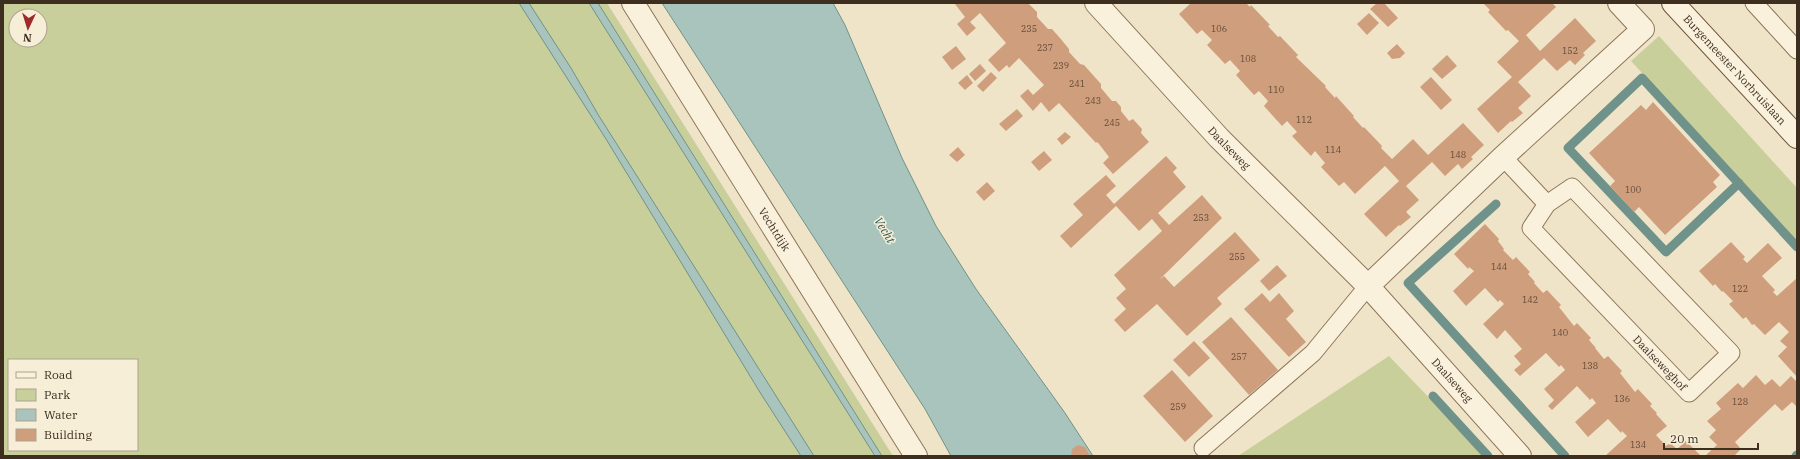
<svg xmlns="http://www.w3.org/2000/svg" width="1800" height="459" font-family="'IBM Plex Serif',serif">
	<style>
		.green { fill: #c9cf9b; fill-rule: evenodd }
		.water { fill: #a9c4bc; stroke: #6f938a }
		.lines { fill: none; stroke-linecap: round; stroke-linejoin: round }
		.stream { stroke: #6f938a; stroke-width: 9 }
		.building { fill: #cf9f7d }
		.service-casing { stroke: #8d765c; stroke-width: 19 }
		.minor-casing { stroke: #8d765c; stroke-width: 24 }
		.tertiary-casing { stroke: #8d765c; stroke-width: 24 }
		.secondary-casing { stroke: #6f573f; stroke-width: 24 }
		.service { stroke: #faf1dc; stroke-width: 17 }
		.minor { stroke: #faf1dc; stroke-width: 22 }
		.tertiary { stroke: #faf1dc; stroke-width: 22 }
		.secondary { stroke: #faf1dc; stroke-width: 22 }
		.labels { text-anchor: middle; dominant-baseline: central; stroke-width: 3; stroke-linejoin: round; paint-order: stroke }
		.number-label { font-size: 9px; fill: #624a37 }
		.street-label { font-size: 11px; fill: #3d2e20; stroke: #f7eed8 }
		.water-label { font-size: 12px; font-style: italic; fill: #2f5d5a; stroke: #f7eed8 }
	</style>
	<rect width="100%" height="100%" fill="#f0e4c8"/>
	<g class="green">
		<path d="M3,3H607L893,456H3ZM16,16H40V40H16ZM9,360H137V450H9Z"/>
		<polygon points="1659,36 1797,188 1797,241 1631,61"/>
		<polygon points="1389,356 1485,456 1238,456 1244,452"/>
	</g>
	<g class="water">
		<polygon points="519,3 529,3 571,68 599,116 814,456 801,456 761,394 606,139"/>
		<polygon points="589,3 598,3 882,456 875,456"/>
		<polygon points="662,3 833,3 845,25 902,158 936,226 976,289 1065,413 1093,456 951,456 925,409"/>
	</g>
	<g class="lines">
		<g class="stream">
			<polyline points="1739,183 1666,252 1568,148 1642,78 1797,247"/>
			<polyline points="1496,204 1408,283 1565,456"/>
			<polyline points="1433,396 1488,456"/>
			<polyline points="1796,456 1797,455"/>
		</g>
	</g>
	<g class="building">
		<polygon points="956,3 1028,3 1037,12 1037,17 1048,29 1052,29 1060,38 1069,49 1069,52 1080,64 1084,65 1101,84 1101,88 1112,101 1116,101 1121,107 1121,111 1129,121 1133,119 1142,129 1141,133 1149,142 1113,174 1103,163 1109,157 1099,144 1097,142 1096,143 1059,103 1049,112 1041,102 1033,111 1020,96 1028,89 1033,95 1044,85 1019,58 1009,68 1007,65 999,72 988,60 1006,43 980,13 970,22 976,28 967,36 957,24 965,17 955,4"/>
		<polygon points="1191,3 1246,3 1250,7 1251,5 1270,25 1268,26 1278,37 1280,36 1298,55 1296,57 1326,86 1325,87 1335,98 1336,96 1354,116 1353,117 1363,128 1364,127 1382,146 1381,148 1392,159 1413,139 1428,155 1463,123 1484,145 1471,157 1473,159 1462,169 1458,164 1445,176 1432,162 1406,186 1419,200 1406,212 1411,217 1400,226 1399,225 1386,237 1364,214 1399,181 1385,166 1355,194 1344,182 1339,186 1321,167 1325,163 1315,151 1311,156 1292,136 1297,132 1287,121 1282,126 1264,106 1268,101 1259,91 1254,95 1236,75 1240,71 1230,60 1225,64 1207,45 1212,40 1202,30 1197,34 1179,14"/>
		<polygon points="1377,3 1384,3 1398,18 1388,27 1370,9"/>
		<polygon points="1483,3 1552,3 1556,7 1526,35 1540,51 1575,18 1596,41 1583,53 1585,55 1575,65 1570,60 1557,71 1544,58 1518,82 1531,96 1518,108 1523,113 1512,122 1511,121 1498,133 1477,109 1512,77 1497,62 1519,41 1508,30 1506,31 1488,12 1490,10"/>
		<polygon points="1369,13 1379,23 1367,35 1357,24"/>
		<polygon points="1397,44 1405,53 1400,58 1392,59 1387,53"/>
		<polygon points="956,46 966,59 952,70 942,57"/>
		<polygon points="1447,55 1457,66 1442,79 1432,69"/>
		<polygon points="980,64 986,71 975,81 969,74"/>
		<polygon points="991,72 997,78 983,92 977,86"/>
		<polygon points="967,75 973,83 965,90 958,83"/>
		<polygon points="1431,77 1452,100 1441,110 1420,87"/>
		<polygon points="1653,102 1720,175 1713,182 1717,187 1665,235 1639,207 1634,212 1610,186 1615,181 1589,153 1641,105 1646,110"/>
		<polygon points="1017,109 1023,116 1006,131 999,124"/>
		<polygon points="1065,132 1071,137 1062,145 1057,139"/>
		<polygon points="958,147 965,155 957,162 949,155"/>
		<polygon points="1044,151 1052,160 1039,171 1031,162"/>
		<polygon points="1166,156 1177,168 1173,172 1186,187 1158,213 1169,225 1202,195 1222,218 1159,280 1164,276 1174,287 1235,232 1260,260 1217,298 1222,304 1187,336 1157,304 1125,332 1114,320 1126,309 1116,298 1126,289 1114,275 1162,231 1152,219 1139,231 1116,206 1071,248 1060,236 1083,215 1073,204 1106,175 1116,186 1106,195 1114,204"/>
		<polygon points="987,182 995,191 984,201 976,192"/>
		<polygon points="1485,224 1499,239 1498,241 1504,249 1503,250 1513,260 1516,257 1530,272 1528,274 1535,282 1534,283 1543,293 1547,290 1561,305 1559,307 1574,326 1577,323 1591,338 1589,340 1596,348 1595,348 1604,359 1608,356 1622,371 1620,373 1635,392 1638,389 1652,404 1650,406 1657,413 1656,414 1667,426 1656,435 1666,446 1670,443 1677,449 1686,441 1701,456 1605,456 1627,436 1622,431 1621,433 1608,419 1588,437 1575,422 1596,403 1592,398 1590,400 1577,386 1552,410 1548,406 1554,400 1544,389 1565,370 1561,365 1559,367 1546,353 1520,376 1514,370 1521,364 1514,356 1522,349 1505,330 1497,339 1483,324 1504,304 1500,300 1498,302 1485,288 1466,306 1453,291 1474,271 1469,267 1468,269 1454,254"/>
		<polygon points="1731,242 1745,257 1743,259 1747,263 1768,243 1782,258 1762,276 1775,290 1773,292 1777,296 1797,278 1797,377 1778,356 1787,347 1780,341 1789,332 1779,322 1765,335 1754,324 1752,325 1746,317 1743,319 1729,304 1733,301 1723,291 1722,292 1715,284 1713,286 1699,271"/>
		<polygon points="1277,265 1287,276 1269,291 1260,281"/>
		<polygon points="1262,293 1270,302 1279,293 1294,311 1286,319 1306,342 1289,357 1244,309"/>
		<polygon points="1231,317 1278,370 1249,395 1202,342"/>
		<polygon points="1194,341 1210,358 1189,377 1173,360"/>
		<polygon points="1172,370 1213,416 1185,442 1143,396"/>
		<polygon points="1756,375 1765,385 1772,379 1780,387 1791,376 1797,382 1797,407 1792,402 1782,411 1775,404 1735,442 1741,449 1734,456 1705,456 1717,445 1709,437 1716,430 1707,421 1721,409 1716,403 1738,383 1743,388"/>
		<polygon points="1078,445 1085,447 1090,456 1071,456 1072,449"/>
	</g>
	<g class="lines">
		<defs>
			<g id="service">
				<polyline points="1754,3 1797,50"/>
				<polyline points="1503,157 1547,204 1572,187 1731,353 1689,393 1531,228 1547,204"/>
				<polyline points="1203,448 1313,353 1368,286"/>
			</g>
			<g id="minor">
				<path id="s1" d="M1096,3L1219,138L1368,286L1520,456"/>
				<polyline points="1368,286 1503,157 1643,29 1619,3"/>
			</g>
			<g id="tertiary">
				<path id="s2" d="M633,3L916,456"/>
			</g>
			<g id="secondary">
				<path id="s3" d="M1673,3L1797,137"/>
			</g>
		</defs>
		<use href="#service" class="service-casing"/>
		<use href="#minor" class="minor-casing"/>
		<use href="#tertiary" class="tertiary-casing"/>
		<use href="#secondary" class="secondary-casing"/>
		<use href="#service" class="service"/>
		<use href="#minor" class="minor"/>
		<use href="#tertiary" class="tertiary"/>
		<use href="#secondary" class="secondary"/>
	</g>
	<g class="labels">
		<g class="number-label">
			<text x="1029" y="28">235</text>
			<text x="1219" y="28">106</text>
			<text x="1045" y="47">237</text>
			<text x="1570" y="50">152</text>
			<text x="1248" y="58">108</text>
			<text x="1061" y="65">239</text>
			<text x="1077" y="83">241</text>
			<text x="1276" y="89">110</text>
			<text x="1093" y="100">243</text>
			<text x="1304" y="119">112</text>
			<text x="1112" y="122">245</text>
			<text x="1333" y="149">114</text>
			<text x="1458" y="154">148</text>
			<text x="1633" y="189">100</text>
			<text x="1201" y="217">253</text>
			<text x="1237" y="256">255</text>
			<text x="1499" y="266">144</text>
			<text x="1740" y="288">122</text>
			<text x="1530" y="299">142</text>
			<text x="1560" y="332">140</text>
			<text x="1239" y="356">257</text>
			<text x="1590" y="365">138</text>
			<text x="1622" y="398">136</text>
			<text x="1740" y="401">128</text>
			<text x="1178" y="406">259</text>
			<text x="1638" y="444">134</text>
		</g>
		<g class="street-label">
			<text stroke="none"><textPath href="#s3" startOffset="91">Burgemeester Norbruislaan</textPath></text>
			<text stroke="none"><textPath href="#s1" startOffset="197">Daalseweg</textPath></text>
			<text stroke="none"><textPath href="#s2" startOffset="267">Vechtdijk</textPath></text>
			<text transform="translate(1660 363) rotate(46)">Daalseweghof</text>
			<text stroke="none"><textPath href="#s1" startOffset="519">Daalseweg</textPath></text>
		</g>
		<g class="water-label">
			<text transform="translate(885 230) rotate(58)">Vecht</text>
		</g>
	</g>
	<rect width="1800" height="459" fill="none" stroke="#3d2e20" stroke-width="8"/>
	<rect x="8" y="359" width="130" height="92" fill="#f7eed8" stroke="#ada18e"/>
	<rect x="16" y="372" width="20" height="6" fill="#faf1dc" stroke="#ada18e"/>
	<text x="44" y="379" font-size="12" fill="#3d2e20">Road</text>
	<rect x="16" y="389" width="20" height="12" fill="#c9cf9b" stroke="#ada18e"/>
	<text x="44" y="399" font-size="12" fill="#3d2e20">Park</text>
	<rect x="16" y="409" width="20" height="12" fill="#a9c4bc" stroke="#ada18e"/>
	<text x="44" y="419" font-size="12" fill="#3d2e20">Water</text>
	<rect x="16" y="429" width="20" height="12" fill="#cf9f7d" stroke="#ada18e"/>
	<text x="44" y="439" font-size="12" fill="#3d2e20">Building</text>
	<g transform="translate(28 28) rotate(184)"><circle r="19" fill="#f7eed8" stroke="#ada18e"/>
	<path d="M0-3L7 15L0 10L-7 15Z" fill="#9e2a2b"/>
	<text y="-6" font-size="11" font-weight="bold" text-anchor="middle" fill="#3d2e20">N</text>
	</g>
	<path d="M1664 443v6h94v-6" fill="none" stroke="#3d2e20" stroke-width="2"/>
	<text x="1670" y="443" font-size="12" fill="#3d2e20" stroke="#f7eed8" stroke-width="3" paint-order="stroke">20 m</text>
</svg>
